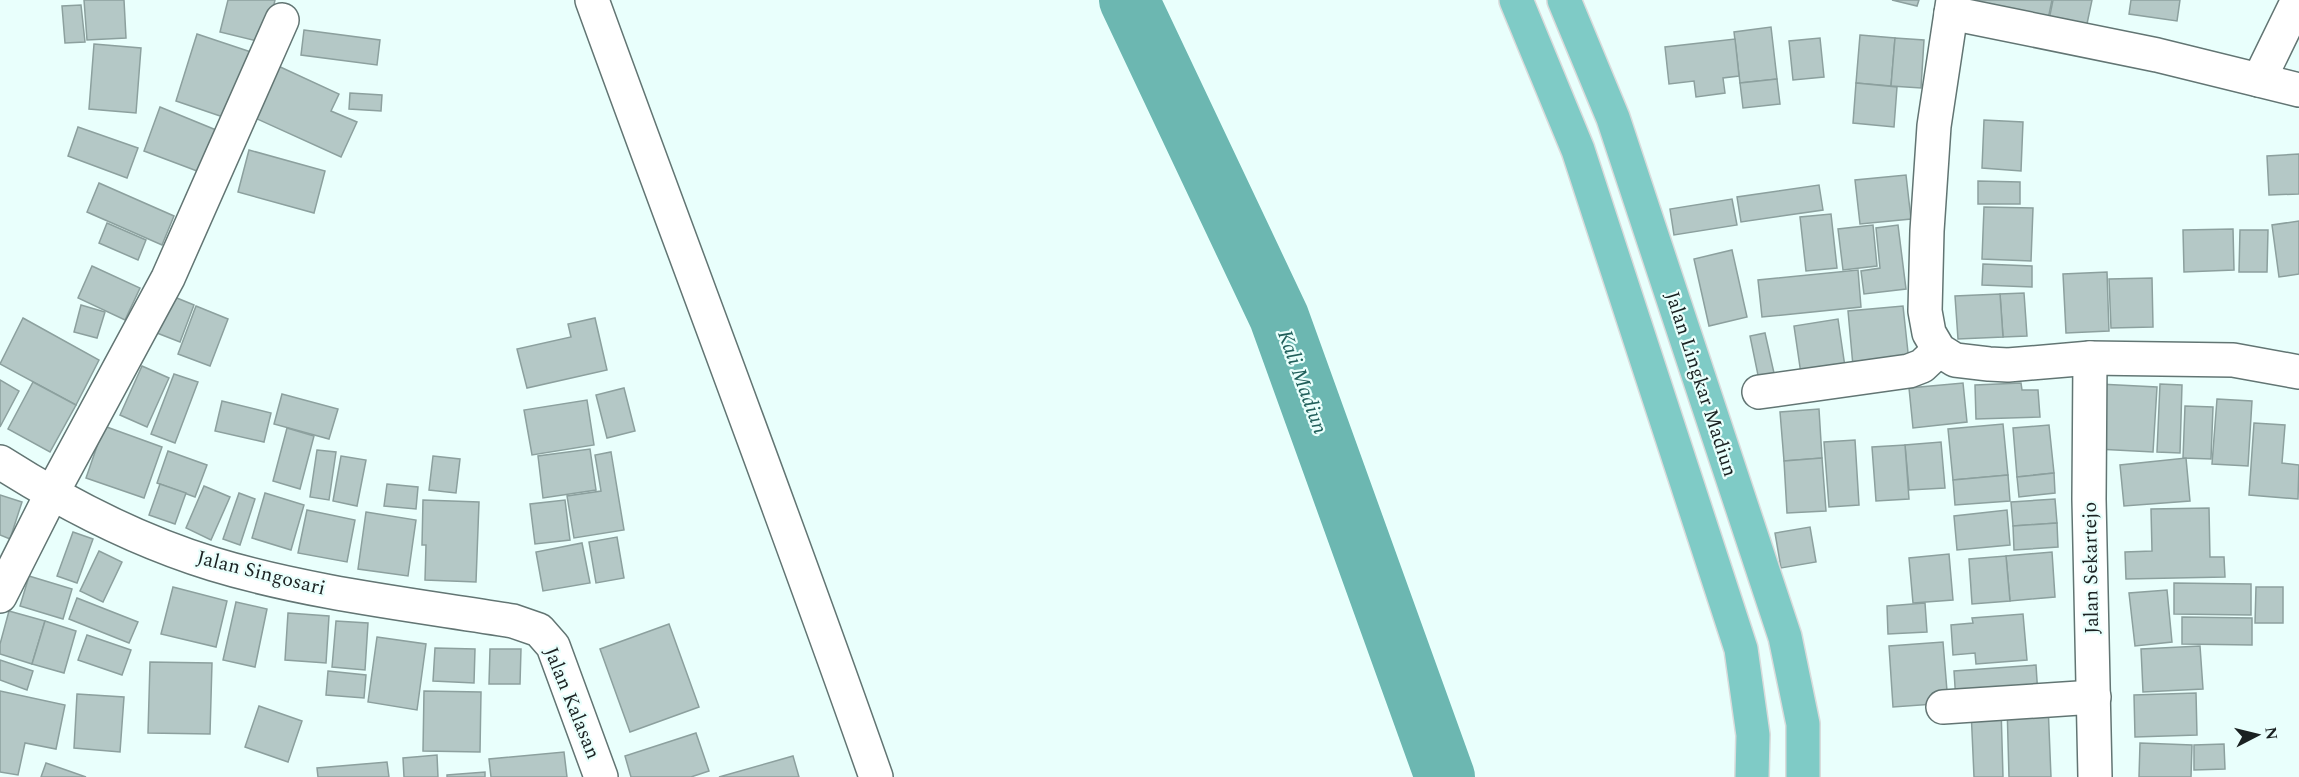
<svg xmlns="http://www.w3.org/2000/svg" width="2299" height="777" font-family="Spectral,serif">
	<style>
		.lines { fill: none; stroke-linecap: round; stroke-linejoin: round }
		.river { stroke: #6cb7b1; stroke-width: 60 }
		.building { fill: #b4c8c6; stroke: #8ca09e; stroke-width: 1.5 }
		.minor-casing { stroke: #627573; stroke-width: 36 }
		.major-casing { stroke: #dadbdb; stroke-width: 36 }
		.minor { stroke: #fff; stroke-width: 33 }
		.major { stroke: #7fcbc6; stroke-width: 33 }
		.labels { text-anchor: middle; dominant-baseline: central; stroke-width: 4.5; stroke-linejoin: round; paint-order: stroke }
		.street-label { font-size: 20px; fill: #1a2121; stroke: #e9fffc }
		.water-label { font-size: 21px; font-style: italic; fill: #205f5a; stroke: #e9fffc }
	</style>
	<rect width="100%" height="100%" fill="#e9fffc"/>
	<g class="lines">
		<polyline class="river" points="1129,0 1279,317 1445,777"/>
	</g>
	<g class="building">
		<polygon points="84,0 124,0 126,38 87,40"/>
		<polygon points="228,0 275,0 265,43 220,32"/>
		<polygon points="1892,0 1919,0 1917,6"/>
		<polygon points="1967,0 2052,0 2046,29"/>
		<polygon points="2053,0 2092,0 2084,38 2047,30"/>
		<polygon points="2131,0 2180,0 2177,21 2129,14"/>
		<polygon points="81,5 85,42 65,43 62,6"/>
		<polygon points="1771,27 1777,79 1740,83 1734,32"/>
		<polygon points="304,30 380,40 377,65 301,55"/>
		<polygon points="197,34 251,52 229,119 176,101"/>
		<polygon points="1860,35 1895,38 1891,86 1856,83"/>
		<polygon points="1820,38 1824,77 1793,80 1789,41"/>
		<polygon points="1895,38 1924,40 1921,88 1891,86"/>
		<polygon points="1735,39 1739,76 1723,78 1725,93 1696,97 1694,81 1669,84 1665,47"/>
		<polygon points="94,44 141,48 136,113 89,109"/>
		<polygon points="276,65 339,94 331,111 357,122 341,157 253,117"/>
		<polygon points="1777,79 1780,104 1743,108 1740,83"/>
		<polygon points="1856,83 1897,87 1894,127 1853,123"/>
		<polygon points="350,93 382,95 381,111 349,109"/>
		<polygon points="160,107 221,132 205,174 144,151"/>
		<polygon points="1984,120 2023,122 2021,171 1982,168"/>
		<polygon points="78,127 138,148 127,178 68,156"/>
		<polygon points="249,150 325,171 314,213 238,192"/>
		<polygon points="2299,154 2299,194 2269,195 2267,156"/>
		<polygon points="1906,175 1911,219 1860,224 1855,180"/>
		<polygon points="1978,181 2020,182 2020,204 1978,204"/>
		<polygon points="99,183 174,216 162,245 87,212"/>
		<polygon points="1819,185 1823,210 1741,222 1737,197"/>
		<polygon points="1732,199 1737,225 1674,235 1670,209"/>
		<polygon points="1984,207 2033,208 2031,261 1982,259"/>
		<polygon points="1831,214 1837,268 1806,271 1800,217"/>
		<polygon points="2299,221 2299,274 2279,277 2272,225"/>
		<polygon points="107,223 146,240 138,260 99,243"/>
		<polygon points="1873,225 1877,266 1843,270 1838,229"/>
		<polygon points="1898,225 1906,289 1864,294 1861,271 1880,268 1876,228"/>
		<polygon points="2233,229 2234,270 2184,272 2183,230"/>
		<polygon points="2240,230 2268,230 2267,272 2239,272"/>
		<polygon points="1732,250 1747,317 1709,326 1694,259"/>
		<polygon points="1983,264 2032,266 2032,287 1982,285"/>
		<polygon points="92,266 140,288 125,320 78,298"/>
		<polygon points="1858,270 1861,307 1762,317 1758,280"/>
		<polygon points="2107,272 2109,331 2066,333 2063,274"/>
		<polygon points="2152,278 2153,327 2111,328 2109,279"/>
		<polygon points="2024,293 2027,336 2003,337 2000,294"/>
		<polygon points="2000,294 2003,337 1958,339 1955,296"/>
		<polygon points="172,296 194,305 180,342 157,333"/>
		<polygon points="81,305 105,312 97,338 74,332"/>
		<polygon points="196,306 228,319 210,366 178,354"/>
		<polygon points="1903,306 1910,371 1854,377 1848,311"/>
		<polygon points="23,318 99,360 76,405 0,364"/>
		<polygon points="595,318 607,370 527,388 517,349 571,337 568,324"/>
		<polygon points="1838,319 1845,367 1801,374 1794,326"/>
		<polygon points="1765,333 1776,382 1760,385 1750,336"/>
		<polygon points="142,366 169,378 147,427 120,415"/>
		<polygon points="174,374 198,382 175,443 151,434"/>
		<polygon points="0,380 19,391 0,427"/>
		<polygon points="33,382 76,405 50,452 8,429"/>
		<polygon points="1963,383 1967,422 1913,428 1909,388"/>
		<polygon points="2021,383 2022,390 2038,390 2040,417 1976,419 1975,385"/>
		<polygon points="2099,384 2157,387 2153,452 2097,449"/>
		<polygon points="2160,384 2182,385 2180,453 2157,452"/>
		<polygon points="624,388 635,431 607,438 596,395"/>
		<polygon points="282,394 338,409 329,439 274,424"/>
		<polygon points="2217,399 2252,401 2248,466 2212,464"/>
		<polygon points="587,400 594,445 532,455 524,410"/>
		<polygon points="222,401 271,413 264,442 215,431"/>
		<polygon points="2185,406 2213,407 2211,459 2183,458"/>
		<polygon points="1819,409 1822,458 1784,461 1780,412"/>
		<polygon points="2254,423 2285,425 2282,463 2299,465 2298,499 2249,495"/>
		<polygon points="2003,424 2008,475 1953,480 1948,429"/>
		<polygon points="2049,425 2054,473 2017,477 2013,428"/>
		<polygon points="104,426 162,447 144,498 86,478"/>
		<polygon points="287,428 314,436 300,489 273,481"/>
		<polygon points="1855,440 1859,505 1829,507 1824,442"/>
		<polygon points="1941,442 1945,488 1909,490 1905,445"/>
		<polygon points="1905,445 1909,499 1876,501 1872,447"/>
		<polygon points="590,449 596,490 543,498 538,456"/>
		<polygon points="317,450 336,452 329,500 310,497"/>
		<polygon points="168,451 207,465 195,497 157,483"/>
		<polygon points="611,452 624,530 574,538 567,496 601,491 595,455"/>
		<polygon points="341,456 366,460 357,506 333,501"/>
		<polygon points="433,456 460,459 456,493 429,490"/>
		<polygon points="1822,458 1826,511 1787,513 1784,461"/>
		<polygon points="2186,458 2190,501 2124,506 2120,465"/>
		<polygon points="2054,473 2055,493 2019,497 2017,477"/>
		<polygon points="2008,475 2010,501 1955,505 1953,480"/>
		<polygon points="160,484 186,493 175,524 149,515"/>
		<polygon points="387,484 418,487 416,509 384,506"/>
		<polygon points="204,486 230,497 211,540 186,528"/>
		<polygon points="239,493 255,499 240,545 223,539"/>
		<polygon points="265,493 304,505 291,550 252,538"/>
		<polygon points="0,495 22,502 10,539 0,535"/>
		<polygon points="2055,499 2057,523 2013,526 2011,502"/>
		<polygon points="423,500 479,502 476,582 425,580 426,545 422,545"/>
		<polygon points="565,500 570,540 535,544 530,504"/>
		<polygon points="2209,508 2210,557 2224,557 2225,577 2126,579 2125,552 2152,551 2151,509"/>
		<polygon points="307,510 355,520 347,562 298,553"/>
		<polygon points="2007,510 2010,545 1957,550 1954,516"/>
		<polygon points="366,512 416,520 408,576 358,569"/>
		<polygon points="2057,523 2058,547 2014,550 2013,526"/>
		<polygon points="1810,527 1816,562 1781,568 1775,533"/>
		<polygon points="73,532 93,539 77,583 57,576"/>
		<polygon points="617,537 624,578 596,583 589,542"/>
		<polygon points="582,543 590,583 543,591 536,552"/>
		<polygon points="99,551 122,562 103,602 80,591"/>
		<polygon points="2052,552 2055,597 2010,601 2006,556"/>
		<polygon points="1949,554 1953,600 1913,603 1909,558"/>
		<polygon points="2006,556 2010,601 1972,604 1969,559"/>
		<polygon points="29,576 72,589 63,619 20,606"/>
		<polygon points="2174,583 2251,584 2251,615 2174,614"/>
		<polygon points="173,587 227,601 216,647 161,634"/>
		<polygon points="2256,587 2283,587 2283,623 2255,623"/>
		<polygon points="2167,590 2172,642 2135,646 2129,593"/>
		<polygon points="77,598 138,622 129,643 69,619"/>
		<polygon points="236,602 267,609 255,667 223,660"/>
		<polygon points="1925,603 1927,632 1888,634 1887,606"/>
		<polygon points="9,611 45,621 32,664 0,654 0,644"/>
		<polygon points="288,613 329,616 326,663 285,660"/>
		<polygon points="2023,614 2027,660 1976,664 1975,653 1953,655 1951,625 1973,623 1972,618"/>
		<polygon points="2182,617 2252,618 2252,645 2182,644"/>
		<polygon points="45,621 76,631 64,673 32,664"/>
		<polygon points="336,621 368,623 365,670 332,667"/>
		<polygon points="669,624 699,707 630,732 600,649"/>
		<polygon points="87,635 131,650 122,675 78,660"/>
		<polygon points="377,637 426,644 417,710 368,702"/>
		<polygon points="1943,642 1948,703 1893,707 1889,646"/>
		<polygon points="2200,646 2203,689 2143,692 2141,649"/>
		<polygon points="435,648 475,649 474,683 433,681"/>
		<polygon points="490,649 521,649 520,684 489,684"/>
		<polygon points="0,660 33,671 27,690 0,680"/>
		<polygon points="150,662 212,663 210,734 148,733"/>
		<polygon points="2036,665 2038,696 1956,702 1954,671"/>
		<polygon points="328,671 366,675 364,698 326,695"/>
		<polygon points="0,691 65,705 56,749 25,743 18,775 0,772"/>
		<polygon points="424,691 481,692 480,752 423,751"/>
		<polygon points="2196,693 2197,735 2135,737 2134,695"/>
		<polygon points="77,694 124,697 120,752 74,748"/>
		<polygon points="2048,704 2051,777 2009,777 2007,705"/>
		<polygon points="259,706 302,721 288,762 245,747"/>
		<polygon points="2001,707 2003,777 1974,777 1971,709"/>
		<polygon points="696,733 709,771 691,777 631,777 625,756"/>
		<polygon points="2140,743 2192,745 2191,777 2139,777"/>
		<polygon points="2224,744 2225,769 2194,770 2194,745"/>
		<polygon points="564,752 567,777 491,777 489,759"/>
		<polygon points="437,755 438,777 404,777 403,758"/>
		<polygon points="793,756 799,777 719,777"/>
		<polygon points="387,762 389,777 318,777 317,768"/>
		<polygon points="46,763 86,777 41,777"/>
		<polygon points="485,772 485,777 447,777 447,775"/>
	</g>
	<g class="lines">
		<defs>
			<g id="minor">
				<path d="M592,0C686,259 785,517 876,777"/>
				<polyline points="1953,0 1934,126 1927,231 1925,311 1929,333 1939,350 1955,360 1989,364 2008,365 2090,358 2233,360 2299,372"/>
				<polyline points="1951,13 2157,55 2299,90"/>
				<polyline points="2259,80 2298,0"/>
				<polyline points="2090,358 2089,499 2095,777"/>
				<polyline points="1759,392 1909,371 1922,366 1939,350"/>
				<path d="M0,462C66,504 138,541 213,564C308,593 415,605 513,621L539,630L553,646L601,777"/>
				<polyline points="0,596 51,495 168,278 282,20"/>
				<polyline points="1943,707 2094,697"/>
			</g>
			<g id="major">
				<polyline points="1516,0 1578,150 1741,649 1753,735 1752,777"/>
				<polyline points="1564,0 1613,118 1785,637 1803,724 1803,777"/>
			</g>
		</defs>
		<use href="#minor" class="minor-casing"/>
		<use href="#major" class="major-casing"/>
		<use href="#minor" class="minor"/>
		<use href="#major" class="major"/>
	</g>
	<g class="labels">
		<g class="street-label">
			<text transform="translate(1701 384) rotate(72)">Jalan Lingkar Madiun</text>
			<text transform="translate(2091 568) rotate(-91)">Jalan Sekartejo</text>
			<text transform="translate(261 573) rotate(14)">Jalan Singosari</text>
			<text transform="translate(572 703) rotate(68)">Jalan Kalasan</text>
		</g>
		<g class="water-label">
			<text transform="translate(1302 382) rotate(70)">Kali Madiun</text>
		</g>
	</g>
	<g transform="translate(2257 735) rotate(83)" stroke="#e9fffc" stroke-width="4.5" paint-order="stroke">
	<path d="M0-4.5L10 22L0 15L-10 22Z" fill="#1a2121"/>
	<text y="-9" font-size="16" font-weight="bold" text-anchor="middle" fill="#1a2121">N</text>
	</g>
</svg>
